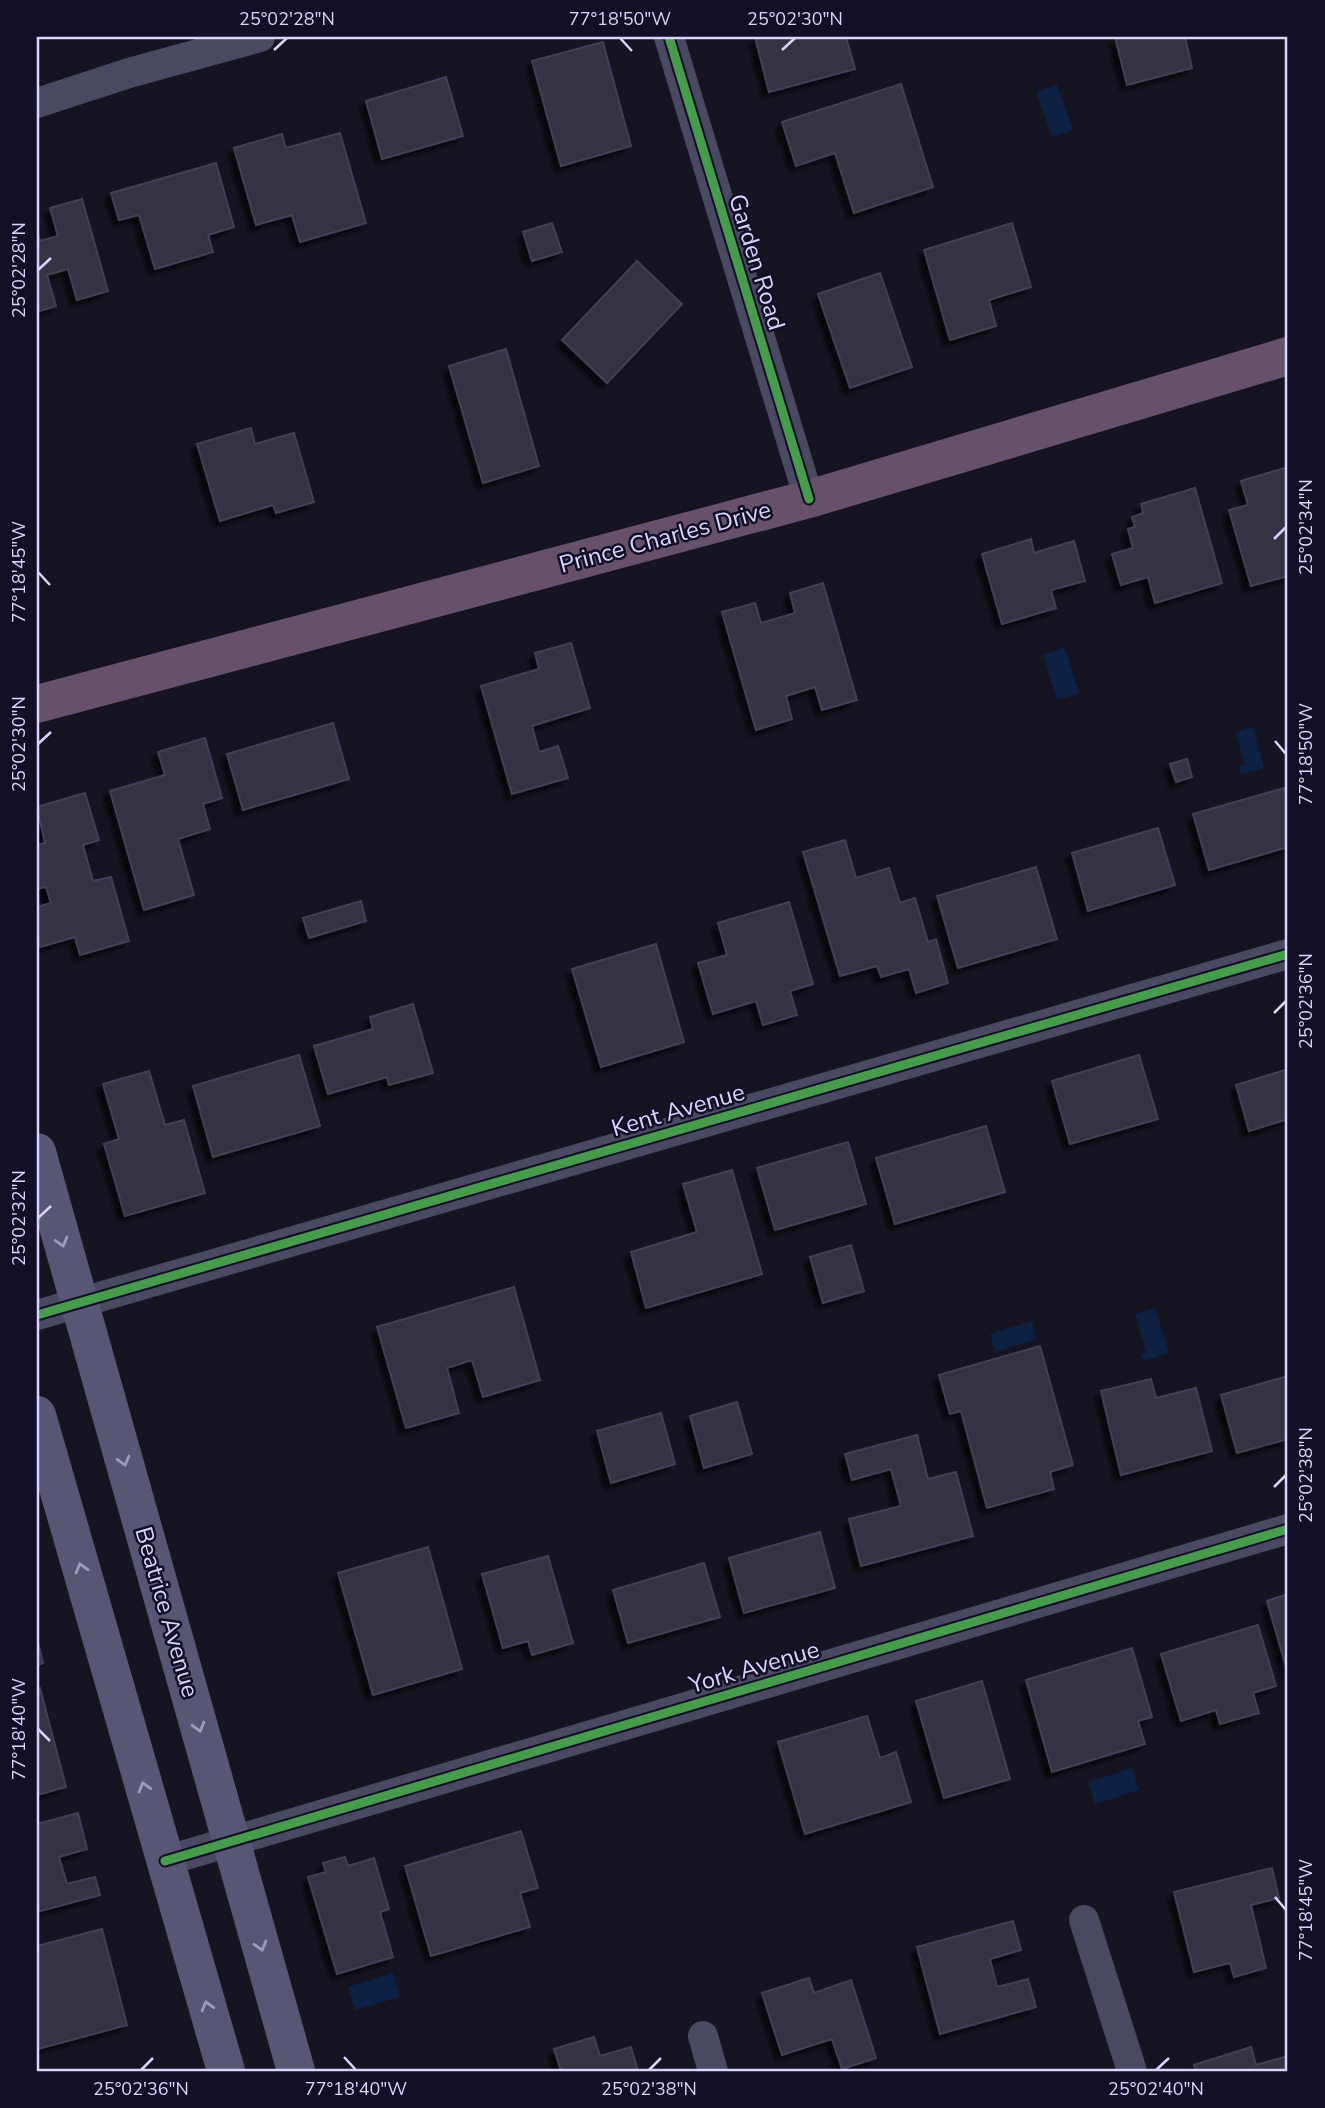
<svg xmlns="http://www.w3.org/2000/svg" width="1325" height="2108" font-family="'Nunito Sans',sans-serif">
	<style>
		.water { fill: #0d2144 }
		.building { fill: #343243; stroke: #433f54; stroke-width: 2; filter: url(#shadow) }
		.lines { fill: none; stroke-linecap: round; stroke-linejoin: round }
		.street { stroke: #4a4962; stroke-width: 30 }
		.secondary { stroke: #575674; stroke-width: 38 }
		.highway { stroke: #67516a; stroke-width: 38 }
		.cycleway-casing { stroke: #130f26; stroke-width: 13 }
		.cycleway { stroke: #469c4c; stroke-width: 9 }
		.oneway { stroke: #9e9bc0 }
		.ticks { fill: none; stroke: #d9d4ff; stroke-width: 2.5 }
		.labels { text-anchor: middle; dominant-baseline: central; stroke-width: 5; stroke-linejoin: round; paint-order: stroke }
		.street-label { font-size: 24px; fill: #d9d4ff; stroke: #130f26 }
		.neatline { fill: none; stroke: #d9d4ff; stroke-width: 2.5 }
		.ticks-label { font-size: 18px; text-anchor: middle; fill: #d9d4ff }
	</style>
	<defs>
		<filter id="shadow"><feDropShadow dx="-6" dy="6" stdDeviation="2" flood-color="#0009"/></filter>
	</defs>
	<rect width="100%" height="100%" fill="#161421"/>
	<g class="water">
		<polygon points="1057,85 1073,130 1052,137 1036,92"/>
		<polygon points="1065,648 1079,694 1057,700 1043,654"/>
		<polygon points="1253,727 1264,768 1241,774 1239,766 1245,764 1235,732"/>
		<polygon points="1155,1308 1169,1353 1143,1361 1141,1354 1146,1352 1135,1314"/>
		<polygon points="1032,1321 1036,1339 995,1352 990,1334"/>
		<polygon points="1132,1768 1139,1790 1095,1804 1088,1782"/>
		<polygon points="393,1973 400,1997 355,2010 348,1987"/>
	</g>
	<g class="building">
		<polygon points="755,37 846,37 855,69 769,92"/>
		<polygon points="1115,37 1185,37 1192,68 1127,85"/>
		<polygon points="603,42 631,146 561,166 532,61"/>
		<polygon points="446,77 463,136 382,159 366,101"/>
		<polygon points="901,84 933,187 854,213 835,153 796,166 782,122"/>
		<polygon points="340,133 366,223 300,242 292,215 256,225 234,148 282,134 286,148"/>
		<polygon points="216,163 234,227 208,235 213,252 155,269 139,215 119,220 111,193"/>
		<polygon points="82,199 108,291 77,300 68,269 47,275 56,306 37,312 37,229 40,241 58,236 50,208"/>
		<polygon points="552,223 562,252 532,261 523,232"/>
		<polygon points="1012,223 1031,287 989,300 996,326 950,340 924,250"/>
		<polygon points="637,261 682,304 607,383 562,340"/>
		<polygon points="880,273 912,367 850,388 818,294"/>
		<polygon points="506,349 539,466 483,483 449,366"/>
		<polygon points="251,428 255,444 294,433 314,502 276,513 273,505 220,521 197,444"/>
		<polygon points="1288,467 1288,576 1251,586 1229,510 1248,505 1241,481"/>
		<polygon points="1195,488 1222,583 1155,603 1148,577 1121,585 1112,554 1133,548 1128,529 1135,527 1132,517 1143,513 1141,504"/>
		<polygon points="1031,539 1034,553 1074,541 1085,581 1051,590 1056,608 1002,624 982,554"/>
		<polygon points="823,583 857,700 822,710 815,687 786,696 792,719 756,730 722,612 755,603 761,623 795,613 790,593"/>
		<polygon points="571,643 590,708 532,726 539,752 558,746 568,778 512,794 481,686 539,669 535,653"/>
		<polygon points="333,723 349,779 243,810 227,754"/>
		<polygon points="205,738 222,798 203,804 210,829 178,839 194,895 144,910 110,791 165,775 158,752"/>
		<polygon points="1187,759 1192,777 1176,782 1170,764"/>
		<polygon points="1284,788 1288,801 1288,847 1209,870 1193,814"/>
		<polygon points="85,793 99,840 83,845 93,881 111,877 129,941 80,955 75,937 40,947 37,937 37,907 51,903 46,887 37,889 37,845 45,843 37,807"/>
		<polygon points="1158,828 1175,885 1088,911 1072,853"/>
		<polygon points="845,840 856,878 889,868 900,903 915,898 928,942 936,939 948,983 916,993 909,969 881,977 877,966 840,976 803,852"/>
		<polygon points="1036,867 1057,939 958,968 937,896"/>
		<polygon points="361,901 366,921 309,938 303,918"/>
		<polygon points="789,902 813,984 790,991 797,1015 763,1025 756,1001 713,1014 698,963 727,955 718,923"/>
		<polygon points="656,944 684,1042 601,1067 572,969"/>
		<polygon points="413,1004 433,1073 389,1085 387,1077 328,1094 314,1046 373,1029 370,1017"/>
		<polygon points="299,1055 320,1126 213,1157 193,1086"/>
		<polygon points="1139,1055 1158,1119 1070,1144 1052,1081"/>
		<polygon points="1288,1069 1288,1119 1249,1131 1236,1085"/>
		<polygon points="149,1071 165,1125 184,1120 205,1193 125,1216 104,1144 119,1139 103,1084"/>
		<polygon points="986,1126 1005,1192 895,1224 876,1158"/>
		<polygon points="848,1142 866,1204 775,1230 757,1168"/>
		<polygon points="732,1170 762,1274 646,1308 631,1252 697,1232 683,1184"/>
		<polygon points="851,1245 864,1291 823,1303 810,1257"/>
		<polygon points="514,1287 540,1380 483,1397 472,1360 447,1368 459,1413 406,1428 377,1327"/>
		<polygon points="1040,1346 1073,1465 1050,1472 1054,1489 987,1508 961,1411 950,1414 939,1375"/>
		<polygon points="1288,1376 1288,1439 1237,1453 1221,1395"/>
		<polygon points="1151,1379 1156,1398 1196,1388 1212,1451 1121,1475 1101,1391"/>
		<polygon points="737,1402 752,1454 704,1468 690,1416"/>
		<polygon points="661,1413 675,1464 611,1483 597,1431"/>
		<polygon points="917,1435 928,1479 956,1472 973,1536 861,1566 849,1519 901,1506 891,1469 852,1480 845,1454"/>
		<polygon points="820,1532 835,1588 744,1613 729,1558"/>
		<polygon points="428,1547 462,1669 373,1695 338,1573"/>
		<polygon points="548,1556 573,1643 532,1655 528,1641 503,1648 482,1574"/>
		<polygon points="704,1563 720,1617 628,1643 613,1590"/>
		<polygon points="1288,1594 1288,1674 1267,1601"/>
		<polygon points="1258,1625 1276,1686 1253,1693 1259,1713 1220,1724 1216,1710 1181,1721 1161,1654"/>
		<polygon points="37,1638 43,1663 37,1665"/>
		<polygon points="1132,1648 1152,1717 1138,1721 1145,1744 1052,1772 1026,1680"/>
		<polygon points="982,1681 1010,1779 944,1798 916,1701"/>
		<polygon points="40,1688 66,1787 37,1795 37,1689"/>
		<polygon points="867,1716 880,1758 896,1752 911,1802 805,1834 778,1742"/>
		<polygon points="78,1813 87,1849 59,1857 67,1884 95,1877 100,1895 37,1912 37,1824"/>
		<polygon points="521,1831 538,1888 520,1893 530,1927 431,1956 405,1866"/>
		<polygon points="345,1857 348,1866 374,1858 389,1909 380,1912 393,1957 337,1974 308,1877 326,1872 323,1863"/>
		<polygon points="1272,1868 1279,1898 1251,1905 1266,1968 1234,1977 1230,1963 1194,1972 1174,1892"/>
		<polygon points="1013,1921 1021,1950 990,1959 997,1987 1028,1979 1036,2007 940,2034 917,1947"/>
		<polygon points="102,1929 127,2025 38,2049 37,2042 37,1946"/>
		<polygon points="809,1978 814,1993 851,1980 876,2058 842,2069 832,2039 782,2055 762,1993"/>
		<polygon points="594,2037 600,2056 631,2047 638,2071 561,2071 554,2049"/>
		<polygon points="1251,2047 1256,2065 1288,2056 1288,2071 1196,2071 1194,2065"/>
	</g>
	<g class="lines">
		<g class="street">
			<polyline points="669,37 809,499"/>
			<polyline points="37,103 129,73 260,37"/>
			<polyline points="37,1315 1288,954"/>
			<polyline points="165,1861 1288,1529"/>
			<polyline points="1084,1920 1132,2071"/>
			<polyline points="703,2036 713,2071"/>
		</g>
		<g class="secondary">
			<polyline points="37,1152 296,2071"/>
			<polyline points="37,1415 226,2071"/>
		</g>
		<polyline class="highway" points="37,704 809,499 1288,356"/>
		<defs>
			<g id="cycleway">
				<polyline points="669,37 809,499"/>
				<polyline points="37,1315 1288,954"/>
				<polyline points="165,1861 1288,1529"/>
			</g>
		</defs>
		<use href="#cycleway" class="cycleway-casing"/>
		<use href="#cycleway" class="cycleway"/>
	</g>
	<defs><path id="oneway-chevron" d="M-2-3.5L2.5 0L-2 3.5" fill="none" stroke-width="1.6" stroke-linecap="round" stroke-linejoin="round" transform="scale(1.75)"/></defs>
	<g class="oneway">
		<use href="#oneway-chevron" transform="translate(62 1242) rotate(74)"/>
		<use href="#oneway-chevron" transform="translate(124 1461) rotate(74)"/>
		<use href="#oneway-chevron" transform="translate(81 1568) rotate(-106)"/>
		<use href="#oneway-chevron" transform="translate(199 1727) rotate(74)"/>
		<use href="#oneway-chevron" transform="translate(144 1787) rotate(-106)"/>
		<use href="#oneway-chevron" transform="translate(261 1946) rotate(74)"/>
		<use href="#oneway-chevron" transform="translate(207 2006) rotate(-106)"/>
	</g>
	<path class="ticks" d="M620,38L632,51M274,50L287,38M782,50L795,38M38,270L51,258M1274,539L1286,527M38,572L50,585M1275,741L1286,754M38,744L51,732M1274,1013L1286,1001M38,1218L51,1206M1274,1487L1286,1475M38,1729L50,1741M1275,1897L1286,1910M344,2057L356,2070M141,2070L153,2058M649,2070L661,2058M1156,2070L1169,2058"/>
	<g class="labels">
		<g class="street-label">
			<text transform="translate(757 262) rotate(73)">Garden Road</text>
			<text transform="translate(665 537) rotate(-15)">Prince Charles Drive</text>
			<text transform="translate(678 1110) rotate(-16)">Kent Avenue</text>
			<text transform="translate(167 1612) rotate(74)">Beatrice Avenue</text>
			<text transform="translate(754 1667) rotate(-16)">York Avenue</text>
		</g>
	</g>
	<rect width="1325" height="2108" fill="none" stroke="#130f26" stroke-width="77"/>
	<rect x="38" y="38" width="1248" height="2032" class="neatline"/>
	<g class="ticks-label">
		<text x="287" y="25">25°02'28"N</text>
		<text x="620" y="25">77°18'50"W</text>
		<text x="795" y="25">25°02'30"N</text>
		<text transform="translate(19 270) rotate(-90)" y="6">25°02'28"N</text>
		<text transform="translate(1306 527) rotate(-90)" y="6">25°02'34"N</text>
		<text transform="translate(19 572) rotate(-90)" y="6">77°18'45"W</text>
		<text transform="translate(19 744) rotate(-90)" y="6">25°02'30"N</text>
		<text transform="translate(1306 754) rotate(-90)" y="6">77°18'50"W</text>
		<text transform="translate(1306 1001) rotate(-90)" y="6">25°02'36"N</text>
		<text transform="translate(19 1218) rotate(-90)" y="6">25°02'32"N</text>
		<text transform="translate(1306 1475) rotate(-90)" y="6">25°02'38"N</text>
		<text transform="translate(19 1729) rotate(-90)" y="6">77°18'40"W</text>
		<text transform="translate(1306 1910) rotate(-90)" y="6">77°18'45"W</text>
		<text x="141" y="2095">25°02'36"N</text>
		<text x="356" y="2095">77°18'40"W</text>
		<text x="649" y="2095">25°02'38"N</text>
		<text x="1156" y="2095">25°02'40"N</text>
	</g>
</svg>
